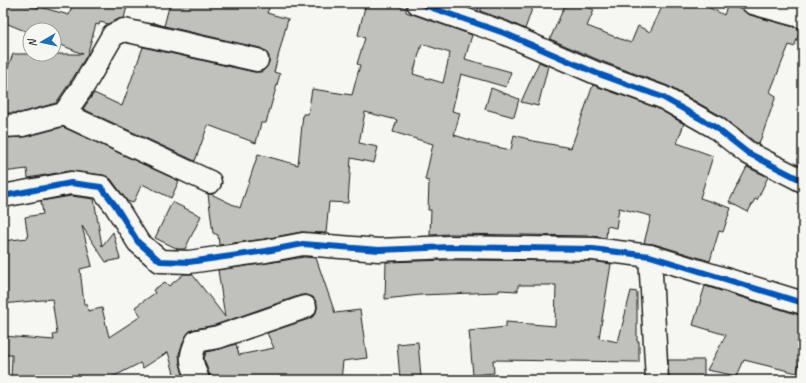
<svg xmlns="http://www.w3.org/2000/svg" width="806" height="383" font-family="Caveat,sans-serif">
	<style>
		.building { fill: #c0c0bd; stroke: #1c1c1c; fill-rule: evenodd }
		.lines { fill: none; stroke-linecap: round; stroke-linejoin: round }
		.minor-casing { stroke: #1c1c1c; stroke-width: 25 }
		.minor { stroke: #f6f6f2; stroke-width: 22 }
		.cycleway-casing { stroke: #f6f6f2; stroke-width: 8 }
		.cycleway { stroke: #0057b8; stroke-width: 6 }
	</style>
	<rect width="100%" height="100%" fill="#f6f6f2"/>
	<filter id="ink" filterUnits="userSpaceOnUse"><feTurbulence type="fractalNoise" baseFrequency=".025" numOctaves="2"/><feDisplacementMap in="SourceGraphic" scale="8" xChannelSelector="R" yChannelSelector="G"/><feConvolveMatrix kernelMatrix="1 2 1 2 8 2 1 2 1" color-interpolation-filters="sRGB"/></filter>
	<g filter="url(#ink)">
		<g class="building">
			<polygon points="3,3 20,3 39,8 40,7 69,15 73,3 128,3 124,18 119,19 108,24 100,22 99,25 96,24 87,55 73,78 56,103 20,113 3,113 3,80 13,54 83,54 54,42 54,30 30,30 30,33 3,22"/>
			<polygon points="170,3 271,3 267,13 288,19 274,72 280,74 266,123 261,123 256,143 208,125 195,161 83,109 94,93 122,106 143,47 254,72 261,72 266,68 269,62 269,56 265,51 260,48 151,23 152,22 164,26"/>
			<path d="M366,3H387L406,8V12L472,35L465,59L511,72L506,87L461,74L452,111L460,113L454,135L477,142V143L511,150L514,135L528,139V140L571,148L593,85L657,108L684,124L677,143L713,156L700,198L731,208L723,232L719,231L710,261L654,244L644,243L651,216L619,208L616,228L607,226L606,238L593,236L450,234L430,235L431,210H428L429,181L425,180L433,144L393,132L397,120L365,112L359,143L378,147L374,163L351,158L348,203L329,202L326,233L301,232L264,239L219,245L218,235L213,233L208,194H211L240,208L258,154L298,165L303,114H308L312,89L352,95L360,65L357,64L365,38L358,35ZM422,44L450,53L443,83L413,74Z"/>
			<polygon points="456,3 470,3 479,6 478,11"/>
			<polygon points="484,3 534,3 525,29 508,21 480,11"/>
			<polygon points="566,3 579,3 594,10 587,26 631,43 638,26 650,32 664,3 700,3 724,15 728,4 744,11 750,15 801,29 794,47 789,45 770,92 776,96 759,144 755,142 721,116 668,86 601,61 550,39"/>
			<polygon points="539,62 548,66 538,106 521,102"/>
			<polygon points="491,88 519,99 514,117 485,109"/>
			<polygon points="63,127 179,181 171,198 142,184 133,203 127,201 111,179 103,175 69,171 28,178 27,169 3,172 3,138 25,137"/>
			<polygon points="747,167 768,177 757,200 755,199 748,212 729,202"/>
			<polygon points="71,196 94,199 102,246 113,232 120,259 106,262 82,226 92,266 80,269 84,304 87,304 88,311 102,308 109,337 141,316 135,307 155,293 153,290 165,282 169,286 184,274 192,274 225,317 218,270 268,263 304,257 316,258 335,313 360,310 367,358 343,361 341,380 210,380 210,376 204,359 206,352 220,349 236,344 239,355 274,348 267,333 309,319 315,315 317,309 317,303 313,297 307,295 301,295 215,325 195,329 190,331 186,336 183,342 179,354 180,363 183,375 175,377 168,352 143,368 140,363 107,380 11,380 12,357 12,355 3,355 3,336 54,340 53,335 57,334 52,299 3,304 3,241 28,238 25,217 43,214 41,201"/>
			<polygon points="172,202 201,216 185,249 178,249 155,238"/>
			<polygon points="450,260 592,261 611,264 599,338 618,342 631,291 637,292 637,341 639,341 639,362 493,360 494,373 473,375 469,331 506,327 506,322 555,326 556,285 518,285 518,291 499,290 499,292 420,295 385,299 386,262"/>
			<polygon points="705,286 799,315 803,315 803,346 797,373 744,360 737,376 707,370 726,335 693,325"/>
			<polygon points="418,342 421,377 400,379 397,344"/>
			<polygon points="668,360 704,360 704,380 669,380"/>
		</g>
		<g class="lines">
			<defs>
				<g id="minor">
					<polyline points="418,3 504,33 596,73 662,97 715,127 748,153 803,181"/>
					<polyline points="753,3 803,17"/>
					<polyline points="64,114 210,182"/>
					<polyline points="3,126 22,125 64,114 84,85 113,35 124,30 257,60"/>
					<polyline points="3,196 71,183 101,187 115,205 138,242 160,261 189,262 266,251 303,244 379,250 450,247 593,249 650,256 803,303"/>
					<polyline points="650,256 657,380"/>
					<path d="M198,380C192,362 188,359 197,341L218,337L305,307"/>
				</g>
			</defs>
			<use href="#minor" class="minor-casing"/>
			<use href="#minor" class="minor"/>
			<defs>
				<g id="cycleway">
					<polyline points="418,3 504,33 596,73 662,97 715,127 748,153 803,181"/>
					<polyline points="3,196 71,183 101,187 115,205 138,242 160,261 189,262 266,251 303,244 379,250 450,247 593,249 650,256 803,303"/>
				</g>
			</defs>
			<use href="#cycleway" class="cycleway-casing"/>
			<use href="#cycleway" class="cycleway"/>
		</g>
	</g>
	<rect width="806" height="383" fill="none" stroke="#f6f6f2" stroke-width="16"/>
	<rect x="8" y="8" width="790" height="367" fill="none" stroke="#1c1c1c" stroke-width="1.5" filter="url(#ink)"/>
	<g transform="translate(42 42) rotate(261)"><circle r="19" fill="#f6f6f2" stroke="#9f9f9c"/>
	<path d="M0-3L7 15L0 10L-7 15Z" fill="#1f6fb2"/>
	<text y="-6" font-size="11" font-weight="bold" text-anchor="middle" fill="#1c1c1c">N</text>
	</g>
</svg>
